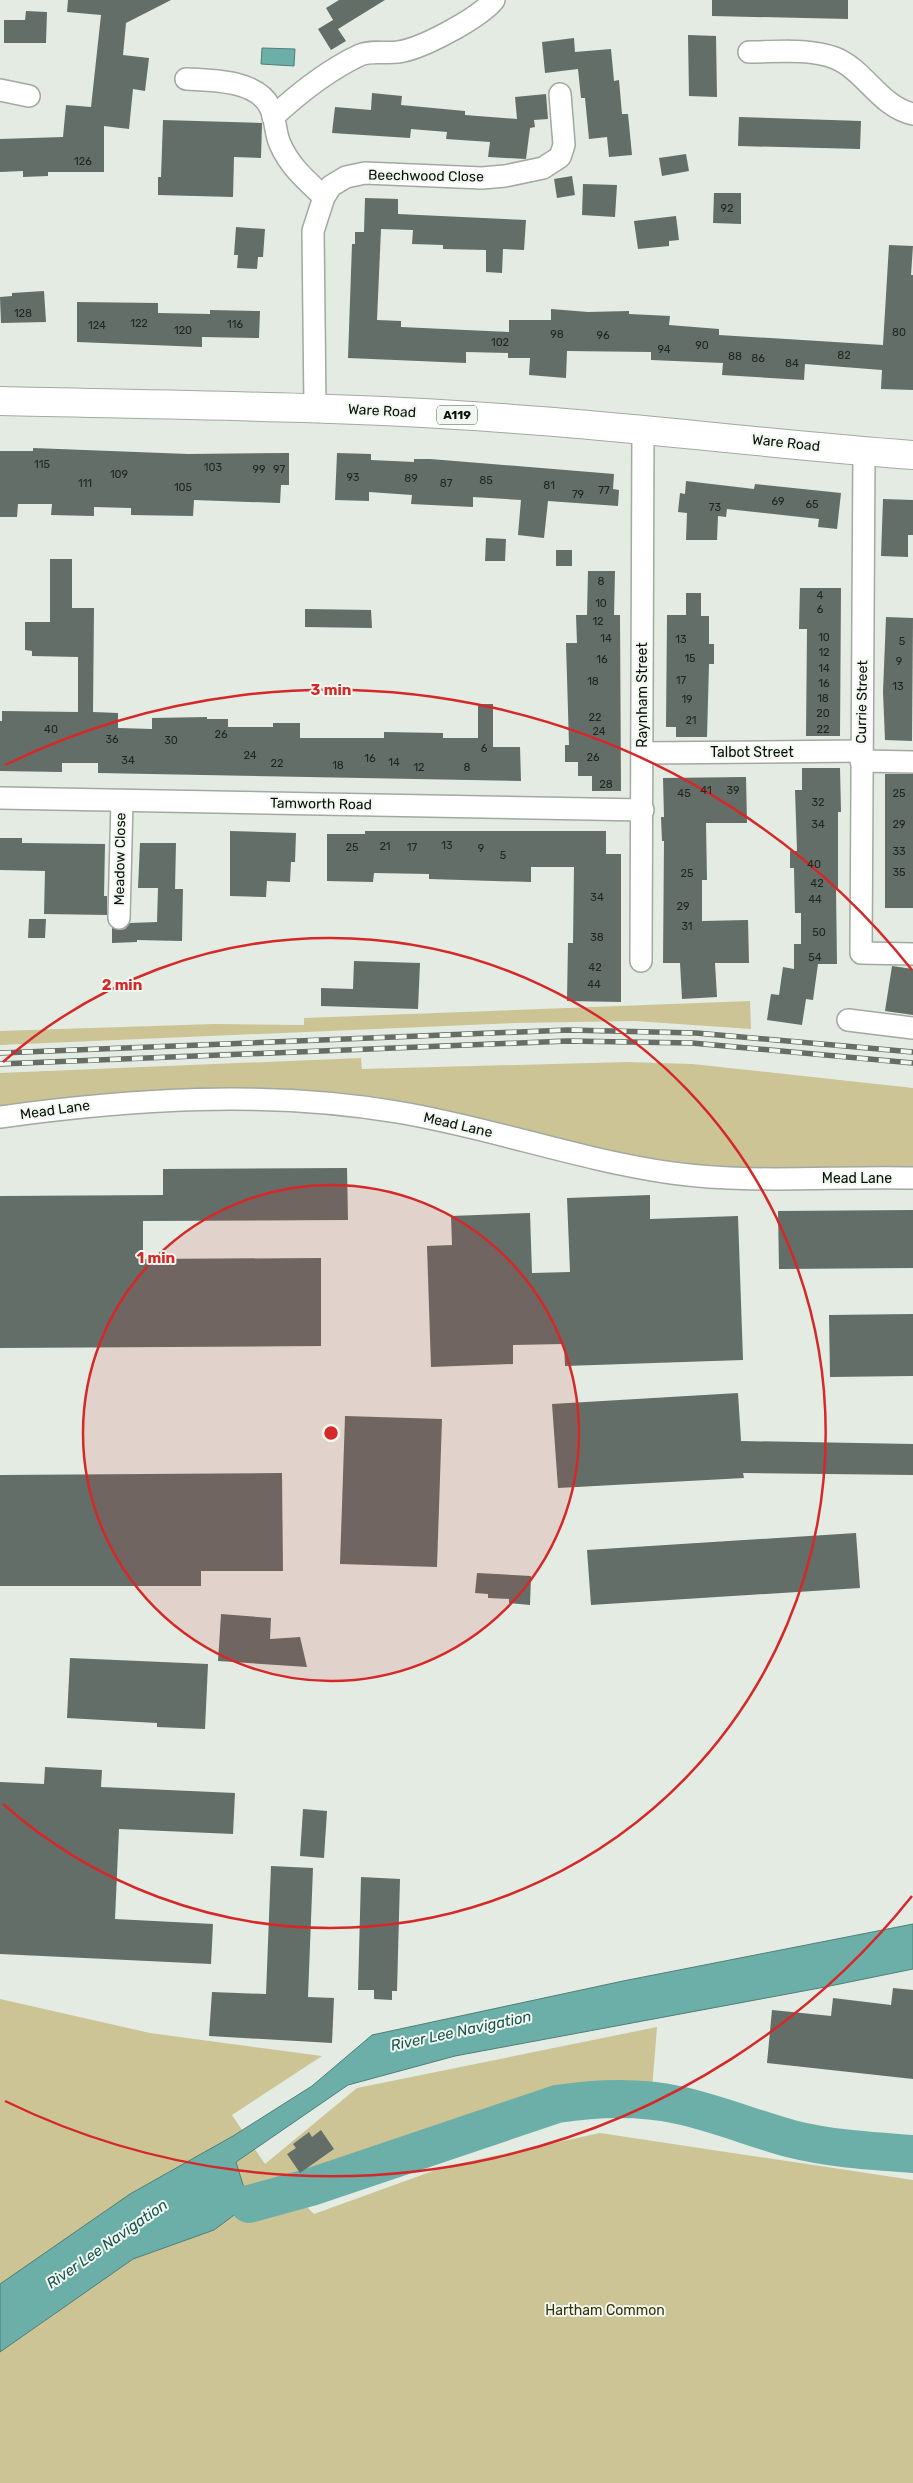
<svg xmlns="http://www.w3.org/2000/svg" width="913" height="2483" font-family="Rubik,sans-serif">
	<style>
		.green { fill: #cdc495 }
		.water { fill: #6bafa8; stroke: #4e7f79 }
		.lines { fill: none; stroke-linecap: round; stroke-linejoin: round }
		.river { stroke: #6bafa8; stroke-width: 38 }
		.building { fill: #636e69 }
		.minor-casing { stroke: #a1a9a1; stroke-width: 24 }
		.primary-casing { stroke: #a1a9a1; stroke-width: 30 }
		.minor { stroke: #fff; stroke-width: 21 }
		.primary { stroke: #fff; stroke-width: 28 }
		.rail-casing { stroke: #676c67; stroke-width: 5.5 }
		.rail { stroke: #f0f8ef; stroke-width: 4; stroke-dasharray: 11; stroke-linecap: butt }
		.ring { fill: none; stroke: #d62828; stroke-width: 2.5 }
		.labels { text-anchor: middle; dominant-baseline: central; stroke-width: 4; stroke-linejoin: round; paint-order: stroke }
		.number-label { font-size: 11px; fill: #212622 }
		.shield { fill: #f0f8ef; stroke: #50544f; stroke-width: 1 }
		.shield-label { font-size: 12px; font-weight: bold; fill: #0b0e0b }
		.street-label { font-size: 14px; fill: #0b0e0b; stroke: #f0f8ef }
		.park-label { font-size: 14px; fill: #393106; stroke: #f0f8ef }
		.water-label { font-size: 15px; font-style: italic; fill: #18534f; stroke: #f0f8ef }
		.centre { fill: #d62828; stroke: #f0f8ef; stroke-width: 2.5 }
		.ring-label { font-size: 15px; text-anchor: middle; font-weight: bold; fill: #d62828; stroke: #f0f8ef; stroke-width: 4; stroke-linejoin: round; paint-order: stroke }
	</style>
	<rect width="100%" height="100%" fill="#e3ebe2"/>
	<g class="green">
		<polygon points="750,1001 751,1029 635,1021 515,1023 0,1045 0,1031 214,1024 304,1025 304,1018"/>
		<polygon points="361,1058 362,1069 627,1062 692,1064 913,1088 913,1170 745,1170 698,1167 642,1158 430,1111 0,1108 0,1073"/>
		<polygon points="0,1999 150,2033 322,2056 232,2115 265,2164 357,2088 657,2027 652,2090 610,2085 548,2095 461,2122 320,2174 285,2185 314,2214 444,2167 600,2133 913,2180 913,2483 0,2483"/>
	</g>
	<g class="water">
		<polygon points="262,48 295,49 294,66 261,64"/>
		<polygon points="913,1924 913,1969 825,1987 455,2056 348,2085 236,2162 249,2204 214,2230 133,2259 0,2352 0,2284 130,2194 233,2136 312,2086 372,2035 623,1981"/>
	</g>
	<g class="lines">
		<path class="river" d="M249,2204L311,2187L557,2104C597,2098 637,2096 678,2105C717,2113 754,2129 792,2139C832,2149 872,2151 913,2154"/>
	</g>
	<g class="building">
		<polygon points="68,0 171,0 126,23 123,55 149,58 145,91 133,89 129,129 104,126 104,172 48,172 48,176 23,177 23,171 0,172 0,139 63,137 66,105 91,107 101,15 67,12"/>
		<polygon points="339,0 385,0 338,29 346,41 331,50 318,29 333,20 336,25 326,8"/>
		<polygon points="712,0 848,0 848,19 712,16"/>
		<polygon points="26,11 47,12 46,43 4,43 4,20 25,20"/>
		<polygon points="688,35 716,36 717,97 689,96"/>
		<polygon points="574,38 575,52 611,49 614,81 619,80 622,114 628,114 632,155 609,157 607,137 589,139 585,98 581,98 578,69 545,73 542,42"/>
		<polygon points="372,93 402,96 401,105 465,111 465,115 517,119 515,97 546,94 548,119 534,120 535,127 530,128 526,159 488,157 490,142 446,139 447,132 411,129 410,138 332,133 335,107 371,110"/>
		<polygon points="739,117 861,121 860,149 738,146"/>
		<polygon points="163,120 262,123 261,158 234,157 233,197 158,195 158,177 161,177"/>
		<polygon points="686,154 689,171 662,176 659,158"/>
		<polygon points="572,176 575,195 557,198 554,179"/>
		<polygon points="583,184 617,185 615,217 582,215"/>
		<polygon points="714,193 741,193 741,224 713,223"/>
		<polygon points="365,198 398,199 398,214 526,220 524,250 503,249 502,273 486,272 486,250 443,249 443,245 412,244 413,230 381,229 377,320 401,321 401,327 509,332 509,320 551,320 551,309 588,312 629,311 629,314 670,316 669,325 719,329 719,335 883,345 889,245 913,246 911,275 913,275 913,390 881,389 882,370 805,364 804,380 722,375 723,363 651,360 651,352 567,351 566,378 529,375 530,358 508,358 508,353 466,352 466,363 348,358 352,244 355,244 355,232 364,232"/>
		<polygon points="676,216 679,240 669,241 669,246 638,249 634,221"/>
		<polygon points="236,227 265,229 263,257 258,257 257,269 237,268 238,255 234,255"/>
		<polygon points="44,291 46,322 1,323 0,297 12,296 12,293"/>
		<polygon points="77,302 158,303 158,313 210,314 210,310 260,311 259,338 202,337 202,347 77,342"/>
		<polygon points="33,448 188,454 289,453 289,485 281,485 280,503 194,500 193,516 131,515 131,508 94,507 94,516 51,515 52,504 18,504 17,517 0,517 0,451 33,451"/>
		<polygon points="337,453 371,454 371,460 414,462 414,459 430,459 614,474 613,489 619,490 618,506 548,501 544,538 518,535 521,500 473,497 473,507 411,504 412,495 369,492 369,501 335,500"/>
		<polygon points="686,481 754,489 755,484 841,493 837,529 818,527 819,519 727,509 726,517 718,516 717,540 686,540 687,513 678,512 680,493 685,494"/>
		<polygon points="883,499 913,500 913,535 908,535 908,557 881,556"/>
		<polygon points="486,538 506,539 505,561 485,561"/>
		<rect x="556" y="550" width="16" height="16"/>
		<polygon points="50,559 72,559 72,608 94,608 93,712 118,713 118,728 152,729 152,718 207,717 207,719 228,719 228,727 273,727 273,723 300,723 300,738 384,738 384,732 443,733 443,738 478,738 478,704 493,704 493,747 520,747 521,781 98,773 98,763 62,763 62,772 0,771 0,721 2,721 2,711 78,712 78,657 32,656 32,651 25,650 25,622 50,622"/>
		<polygon points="588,571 615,571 614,615 620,615 621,791 592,791 592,776 578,776 578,762 565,762 565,745 569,745 566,643 577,643 576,615 587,615"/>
		<polygon points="800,588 841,588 840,736 806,736 807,629 799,629"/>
		<polygon points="686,593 701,593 701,616 709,616 709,644 714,644 714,664 709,664 707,737 676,737 676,727 666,727 667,615 686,615"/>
		<polygon points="305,609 371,610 372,628 305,627"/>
		<polygon points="886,617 913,618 912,741 885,740 883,692"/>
		<polygon points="802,768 840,768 841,812 838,812 838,888 836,888 837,964 818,964 813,1000 806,999 802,1025 767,1020 771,994 779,995 783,967 794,969 794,944 801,944 801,913 795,913 794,868 790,868 790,851 797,851 795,790 802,790"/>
		<rect x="885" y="774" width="28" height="134"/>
		<polygon points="746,777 747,823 706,823 707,880 702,880 702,921 748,920 749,963 715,963 717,997 682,999 680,963 663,963 664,841 662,841 661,817 664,817 663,778"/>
		<polygon points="230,831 296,833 295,862 291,862 290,882 267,881 266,897 230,896"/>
		<polygon points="365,831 606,831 606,854 621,854 621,1002 567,1001 568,943 573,943 574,867 531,867 531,882 429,879 429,874 374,873 373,882 327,881 327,834 365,834"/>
		<polygon points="0,838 22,838 22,843 105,844 104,896 107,896 107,915 44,914 45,871 0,870"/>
		<polygon points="140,843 176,843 175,889 183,889 182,941 137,940 137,942 112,943 112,928 119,930 125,929 130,923 157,922 158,888 138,888"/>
		<polygon points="29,919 46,919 45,938 28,938"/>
		<polygon points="354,961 420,963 418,1009 321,1006 321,988 353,989"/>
		<polygon points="892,966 913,969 913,1015 885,1011"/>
		<polygon points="347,1168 348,1220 143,1221 143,1259 321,1258 321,1346 0,1348 0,1196 163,1195 163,1169"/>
		<polygon points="650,1195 650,1219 738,1216 743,1360 565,1366 564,1344 513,1345 513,1364 431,1367 427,1246 452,1245 451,1216 530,1213 532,1273 570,1272 567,1198"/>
		<polygon points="913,1210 913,1268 779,1269 778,1211"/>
		<polygon points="913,1314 913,1376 830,1377 829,1315"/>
		<polygon points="738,1393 741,1441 913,1444 913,1475 743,1473 744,1478 558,1488 552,1404"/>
		<polygon points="345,1416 442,1419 437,1567 340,1564"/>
		<polygon points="282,1473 283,1571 201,1571 201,1586 0,1586 0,1475"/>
		<polygon points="856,1533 860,1588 591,1605 587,1550"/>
		<polygon points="477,1573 531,1576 530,1605 509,1603 509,1599 488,1598 488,1594 475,1593"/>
		<polygon points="221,1614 271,1618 270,1639 300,1637 307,1667 218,1661"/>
		<polygon points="70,1658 208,1664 205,1729 157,1727 157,1723 67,1718"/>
		<polygon points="45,1767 102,1770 101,1787 235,1793 233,1834 119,1829 115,1919 213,1924 211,1964 0,1954 0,1782 44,1784"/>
		<polygon points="303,1809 327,1811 324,1858 300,1856"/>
		<polygon points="271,1866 313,1868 308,1997 334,1998 332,2043 209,2036 212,1992 266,1994"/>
		<polygon points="361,1877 400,1879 397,1991 392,1991 392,2000 374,1999 374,1990 358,1990"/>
		<polygon points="893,1988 913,1990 913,2079 767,2063 772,2010 831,2016 833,1998 891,2005"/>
		<polygon points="321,2130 334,2149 300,2173 287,2154 296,2148 293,2144 309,2132 312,2137"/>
	</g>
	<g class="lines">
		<defs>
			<g id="minor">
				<path d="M749,52C776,52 809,48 835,58C865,70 880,107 913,114"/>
				<path d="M186,79C211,80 257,80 270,107C276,119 275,133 280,144C290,167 307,181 324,197"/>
				<polyline points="0,90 29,96"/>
				<path d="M273,117C299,93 328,70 360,55C371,50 386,54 398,52C422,49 479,18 494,0"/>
				<polyline points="315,407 313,231 324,197 331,186 346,177 365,173 482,178 505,176 543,168 560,157 564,145 560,94"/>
				<polyline points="864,451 861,953 913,954"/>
				<polyline points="642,753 861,751"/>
				<polyline points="861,761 913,762"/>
				<polyline points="0,798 643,810"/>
				<polyline points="119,918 122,801"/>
				<polyline points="641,961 643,429"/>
				<polyline points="848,1020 913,1028"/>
				<path d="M0,1117C131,1099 265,1090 397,1112C489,1127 579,1160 672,1173C752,1184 833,1176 913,1178"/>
			</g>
			<path id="primary" d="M0,401C167,405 334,406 501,418C639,427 775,445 913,455"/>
		</defs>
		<use href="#minor" class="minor-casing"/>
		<use href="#primary" class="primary-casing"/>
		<use href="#minor" class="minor"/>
		<use href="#primary" class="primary"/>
		<defs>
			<g id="rail">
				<polyline points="0,1053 568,1030 696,1033 913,1052"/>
				<polyline points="0,1064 567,1041 692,1043 913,1063"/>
			</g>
		</defs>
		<use href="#rail" class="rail-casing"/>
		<use href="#rail" class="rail"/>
	</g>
	<circle cx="331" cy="1433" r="248" fill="#d62828" fill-opacity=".12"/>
	<g class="ring">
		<circle cx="331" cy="1433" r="248"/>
		<path d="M3 1062A495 495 0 1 1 3 1804"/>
		<path d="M912 1896A743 743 0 0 1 5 2101M5 765A743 743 0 0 1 912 970"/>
	</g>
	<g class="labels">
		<g class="number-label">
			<text x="83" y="161">126</text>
			<text x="727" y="208">92</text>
			<text x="23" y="313">128</text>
			<text x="139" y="323">122</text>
			<text x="235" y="324">116</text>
			<text x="97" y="325">124</text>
			<text x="183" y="330">120</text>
			<text x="899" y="332">80</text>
			<text x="557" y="334">98</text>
			<text x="603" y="335">96</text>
			<text x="500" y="342">102</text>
			<text x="702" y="345">90</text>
			<text x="664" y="349">94</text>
			<text x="844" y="355">82</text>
			<text x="735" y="356">88</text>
			<text x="758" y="358">86</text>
			<text x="792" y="363">84</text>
			<text x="42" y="464">115</text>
			<text x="213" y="467">103</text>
			<text x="259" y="469">99</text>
			<text x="279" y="469">97</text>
			<text x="119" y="474">109</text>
			<text x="353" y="477">93</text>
			<text x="411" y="478">89</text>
			<text x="486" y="480">85</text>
			<text x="85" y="483">111</text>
			<text x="446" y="483">87</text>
			<text x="549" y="485">81</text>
			<text x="183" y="487">105</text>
			<text x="604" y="490">77</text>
			<text x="578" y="494">79</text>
			<text x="778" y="501">69</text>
			<text x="812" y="504">65</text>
			<text x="715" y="507">73</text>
			<text x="601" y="581">8</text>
			<text x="820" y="595">4</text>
			<text x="601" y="603">10</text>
			<text x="820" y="609">6</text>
			<text x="598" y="621">12</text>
			<text x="824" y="637">10</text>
			<text x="606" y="638">14</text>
			<text x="681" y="639">13</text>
			<text x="902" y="641">5</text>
			<text x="824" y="652">12</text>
			<text x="690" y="658">15</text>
			<text x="602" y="659">16</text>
			<text x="899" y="661">9</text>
			<text x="824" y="668">14</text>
			<text x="681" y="680">17</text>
			<text x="593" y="681">18</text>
			<text x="824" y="683">16</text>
			<text x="898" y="686">13</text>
			<text x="823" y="698">18</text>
			<text x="687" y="699">19</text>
			<text x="823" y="713">20</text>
			<text x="595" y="717">22</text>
			<text x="691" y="720">21</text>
			<text x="51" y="729">40</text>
			<text x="823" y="729">22</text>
			<text x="599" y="731">24</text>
			<text x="221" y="734">26</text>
			<text x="112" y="739">36</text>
			<text x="171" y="740">30</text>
			<text x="484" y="748">6</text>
			<text x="250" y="755">24</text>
			<text x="593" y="757">26</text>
			<text x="370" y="758">16</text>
			<text x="128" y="760">34</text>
			<text x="394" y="762">14</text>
			<text x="277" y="763">22</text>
			<text x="338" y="765">18</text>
			<text x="419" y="767">12</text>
			<text x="467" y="767">8</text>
			<text x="606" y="784">28</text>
			<text x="706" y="790">41</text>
			<text x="733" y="790">39</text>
			<text x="684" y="793">45</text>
			<text x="899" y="793">25</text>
			<text x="818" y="802">32</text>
			<text x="818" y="824">34</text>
			<text x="899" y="824">29</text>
			<text x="447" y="845">13</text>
			<text x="385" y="846">21</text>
			<text x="352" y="847">25</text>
			<text x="412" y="847">17</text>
			<text x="481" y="848">9</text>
			<text x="899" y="851">33</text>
			<text x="503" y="855">5</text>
			<text x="814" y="864">40</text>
			<text x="899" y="872">35</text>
			<text x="687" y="873">25</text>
			<text x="817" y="883">42</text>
			<text x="597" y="897">34</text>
			<text x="815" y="899">44</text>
			<text x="683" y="906">29</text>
			<text x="687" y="926">31</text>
			<text x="819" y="932">50</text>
			<text x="597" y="937">38</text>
			<text x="815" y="957">54</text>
			<text x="595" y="967">42</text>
			<text x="594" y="984">44</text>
		</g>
		<rect class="shield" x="437" y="405.5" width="40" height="19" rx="4"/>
		<g class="shield-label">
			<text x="457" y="415">A119</text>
		</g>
		<g class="street-label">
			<text transform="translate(426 176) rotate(1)">Beechwood Close</text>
			<text transform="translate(382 411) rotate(3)">Ware Road</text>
			<text transform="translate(786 443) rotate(6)">Ware Road</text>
			<text transform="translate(642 695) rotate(-90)">Raynham Street</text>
			<text transform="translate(862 702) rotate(-89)">Currie Street</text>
			<text x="752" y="752">Talbot Street</text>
			<text transform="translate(321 804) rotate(1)">Tamworth Road</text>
			<text transform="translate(120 859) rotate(-89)">Meadow Close</text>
			<text transform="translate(55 1110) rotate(-8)">Mead Lane</text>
			<text transform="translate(458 1125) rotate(13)">Mead Lane</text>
			<text x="857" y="1178">Mead Lane</text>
		</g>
		<g class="park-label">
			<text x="605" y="2310">Hartham Common</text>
		</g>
		<g class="water-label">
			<text transform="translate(461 2031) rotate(-12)">River Lee Navigation</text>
			<text transform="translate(107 2244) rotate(-35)">River Lee Navigation</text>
		</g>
	</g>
	<circle cx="331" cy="1433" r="8" class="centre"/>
	<g class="ring-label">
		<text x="331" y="695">3 min</text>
		<text x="122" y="990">2 min</text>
		<text x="156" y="1263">1 min</text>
	</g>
</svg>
